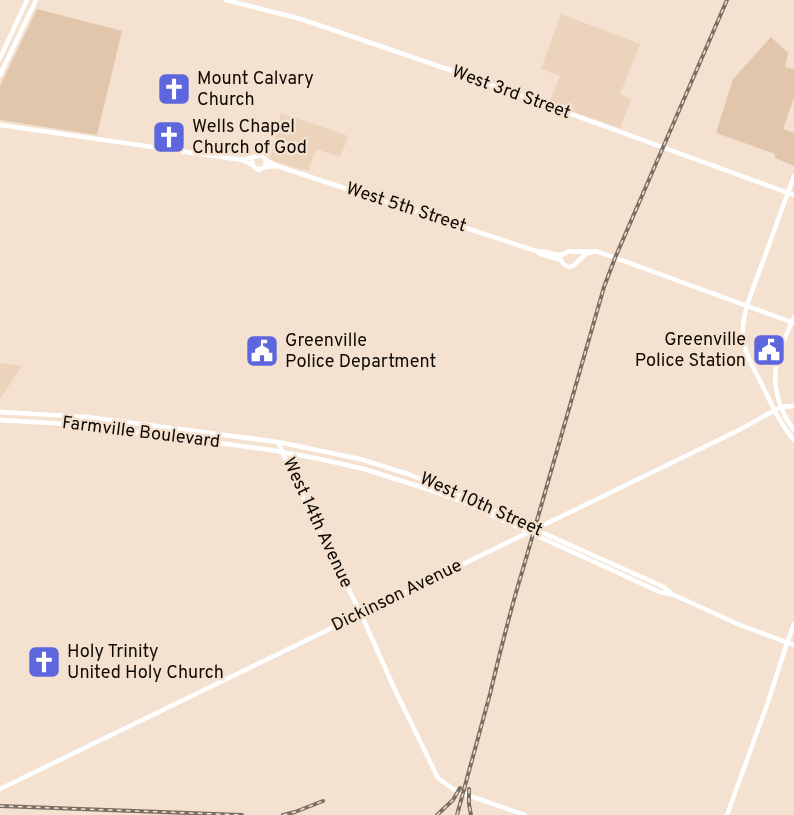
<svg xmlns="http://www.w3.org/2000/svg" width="794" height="815" font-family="Overpass,sans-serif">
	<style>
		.built { fill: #ebd3bc }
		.green { fill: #e2c6ab }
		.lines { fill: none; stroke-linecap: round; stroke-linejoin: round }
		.secondary { stroke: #fff; stroke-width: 4.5 }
		.primary { stroke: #fff; stroke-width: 4.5 }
		.rail-casing { stroke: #7b6f64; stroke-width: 4 }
		.rail { stroke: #f4e1cf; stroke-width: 1.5; stroke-dasharray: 4.5; stroke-linecap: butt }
		.labels { text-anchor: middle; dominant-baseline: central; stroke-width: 5; stroke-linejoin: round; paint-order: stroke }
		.poi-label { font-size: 18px; fill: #100a05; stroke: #f4e1cf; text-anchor: start }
		.street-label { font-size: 18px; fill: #100a05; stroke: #f4e1cf }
	</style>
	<rect width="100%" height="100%" fill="#f4e1cf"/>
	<g class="built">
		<polygon points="561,14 640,44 620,94 631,99 620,128 549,103 560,76 541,69"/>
		<polygon points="281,113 346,135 348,138 340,157 316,149 308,171 270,160"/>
		<polygon points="0,363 22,366 0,399"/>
	</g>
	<g class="green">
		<polygon points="37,9 122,31 97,135 0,120 0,86"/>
		<polygon points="771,37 788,53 785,67 794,69 794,98 783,129 794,133 794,166 775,158 775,154 716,133 733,79"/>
	</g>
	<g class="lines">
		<g class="secondary">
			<polyline points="226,0 301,19 450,70 794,195"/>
			<polyline points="0,125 242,160 252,165"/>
			<path d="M242,160C248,159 257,155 262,156L266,160L265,167"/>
			<path d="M266,160L277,166L536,251L540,254L561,260C570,276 577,260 585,255C588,253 592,252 595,251"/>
			<polyline points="252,162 254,167 259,170 265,167 277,166"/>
			<path d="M536,251C545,251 553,254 562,255"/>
			<path d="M562,255L569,251C579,253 588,250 599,252L794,323"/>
			<polyline points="278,442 307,506 361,614 395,690 438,778 456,791 525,815"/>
			<polyline points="0,789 624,486 739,430 781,407 794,406"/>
			<polyline points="727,815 768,702 787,643"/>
		</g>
		<g class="primary">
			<polyline points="0,58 27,0"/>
			<polyline points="0,75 36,0"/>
			<path d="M794,176L747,305C744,318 741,330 744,343C747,359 756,372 763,387C772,405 780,424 794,440"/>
			<path d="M794,317C788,331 780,347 777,362C771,385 780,412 794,430"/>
			<polyline points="0,412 87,417 278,442 360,459 408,474 443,488 664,587 672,594"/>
			<polyline points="0,420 83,425 271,450 320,459 364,469 427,489 463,502 660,592 674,595 740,625 794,645"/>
			<polyline points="787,643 794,624"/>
		</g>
		<defs>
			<g id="rail">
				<polyline points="469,789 469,804 471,815"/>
				<polyline points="0,806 242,815"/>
				<polyline points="283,815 295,812 323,801"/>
				<polyline points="437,815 453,800 460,788"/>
				<path d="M457,815C468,775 479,735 490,694C500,652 510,611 523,569L604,287L615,258L727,0"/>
			</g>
		</defs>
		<use href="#rail" class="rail-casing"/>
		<use href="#rail" class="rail"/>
	</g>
	<defs>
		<symbol id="church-square" viewBox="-11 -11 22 22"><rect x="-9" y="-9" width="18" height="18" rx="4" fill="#5e66de" stroke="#f4e1cf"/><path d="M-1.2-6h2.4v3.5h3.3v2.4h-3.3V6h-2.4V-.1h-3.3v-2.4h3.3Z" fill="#fff"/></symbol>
		<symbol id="civic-square" viewBox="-11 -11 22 22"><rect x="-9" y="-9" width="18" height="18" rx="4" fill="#5e66de" stroke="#f4e1cf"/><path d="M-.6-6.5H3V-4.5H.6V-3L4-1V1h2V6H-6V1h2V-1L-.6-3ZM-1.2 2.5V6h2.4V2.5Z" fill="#fff"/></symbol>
	</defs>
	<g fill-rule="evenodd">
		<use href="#church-square" x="155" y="70" width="38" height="38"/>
		<use href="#church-square" x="150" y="118" width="38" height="38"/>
		<use href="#civic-square" x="750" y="331" width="38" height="38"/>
		<use href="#civic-square" x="243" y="332" width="38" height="38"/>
		<use href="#church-square" x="25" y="643" width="38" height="38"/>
	</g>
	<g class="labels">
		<g class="poi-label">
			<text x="197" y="79">Mount Calvary<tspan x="197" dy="21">Church</tspan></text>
			<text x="192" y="127">Wells Chapel<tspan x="192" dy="21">Church of God</tspan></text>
			<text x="746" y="340" text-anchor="end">Greenville<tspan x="746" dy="21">Police Station</tspan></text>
			<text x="285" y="341">Greenville<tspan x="285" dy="21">Police Department</tspan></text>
			<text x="67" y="652">Holy Trinity<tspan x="67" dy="21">United Holy Church</tspan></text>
		</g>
		<g class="street-label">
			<text transform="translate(511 93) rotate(20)">West 3rd Street</text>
			<text transform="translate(406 208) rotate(18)">West 5th Street</text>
			<text transform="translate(141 433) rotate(7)">Farmville Boulevard</text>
			<text transform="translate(481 505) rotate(24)">West 10th Street</text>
			<text transform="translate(317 523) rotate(65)">West 14th Avenue</text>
			<text transform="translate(397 596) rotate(-26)">Dickinson Avenue</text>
		</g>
	</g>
</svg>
